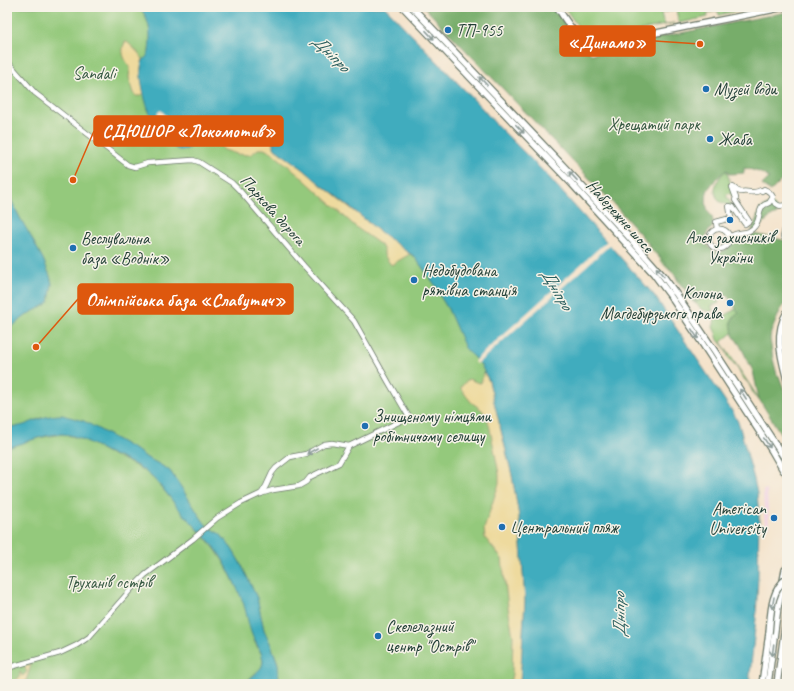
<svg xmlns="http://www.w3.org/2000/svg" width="794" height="691" font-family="Caveat,sans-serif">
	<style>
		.built { fill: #f1d0e3 }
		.green { fill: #94c97b; stroke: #5a8358 }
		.forest { fill: #77ad6b; stroke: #4b7550 }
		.sand { fill: #eeda9e; stroke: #868c69 }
		.water { fill: #3facbe; stroke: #2f7479 }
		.pier { fill: #f4e2c9 }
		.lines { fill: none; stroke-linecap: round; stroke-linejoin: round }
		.major-tunnel { stroke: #c9c1ab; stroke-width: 5.5; stroke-dasharray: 5.5 3; stroke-linecap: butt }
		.minor-casing { stroke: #6a7768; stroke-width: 6 }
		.major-casing { stroke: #6a7768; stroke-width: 8 }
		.minor { stroke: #fff; stroke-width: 4.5 }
		.major { stroke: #fff; stroke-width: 5.5 }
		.major-bridge-casing { stroke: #6a7768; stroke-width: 8; stroke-linecap: butt }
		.major-bridge { stroke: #fff; stroke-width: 5.5 }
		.oneway { stroke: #8f9e9a }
		.poi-dot { fill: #1f6fb2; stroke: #f7f3e8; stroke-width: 1.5 }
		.labels { text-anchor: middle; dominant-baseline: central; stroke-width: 3; stroke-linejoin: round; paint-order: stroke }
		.poi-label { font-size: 17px; fill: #1f3d34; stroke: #f7f3e8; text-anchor: start }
		.park-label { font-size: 17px; fill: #365942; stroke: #f7f3e8 }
		.street-label { font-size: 17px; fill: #1f3d34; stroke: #f7f3e8 }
		.water-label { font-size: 18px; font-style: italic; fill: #295e5d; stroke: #f7f3e8 }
		.leader { fill: none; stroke: #de580e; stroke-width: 1.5 }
		.callout-dot { fill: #de580e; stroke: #f7f3e8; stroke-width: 1.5 }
		.callout { fill: #de580e; stroke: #de580e; stroke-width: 1.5 }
		.callout-label { font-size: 18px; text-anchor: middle; font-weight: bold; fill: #fff }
	</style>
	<rect width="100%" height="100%" fill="#f7f3e8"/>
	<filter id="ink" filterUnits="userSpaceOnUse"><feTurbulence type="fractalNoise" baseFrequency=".025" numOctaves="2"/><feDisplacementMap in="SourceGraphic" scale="8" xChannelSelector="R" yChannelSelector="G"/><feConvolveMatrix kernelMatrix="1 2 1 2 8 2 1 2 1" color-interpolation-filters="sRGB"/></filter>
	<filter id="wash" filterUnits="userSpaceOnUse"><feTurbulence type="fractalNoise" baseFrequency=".012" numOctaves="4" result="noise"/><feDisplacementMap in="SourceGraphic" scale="16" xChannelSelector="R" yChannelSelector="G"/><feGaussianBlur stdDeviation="0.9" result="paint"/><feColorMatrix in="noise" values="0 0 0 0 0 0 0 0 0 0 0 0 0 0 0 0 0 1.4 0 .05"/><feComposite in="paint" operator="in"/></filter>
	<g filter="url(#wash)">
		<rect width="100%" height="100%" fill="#f4e2c9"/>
		<polygon class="built" points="763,490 767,490 769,527 765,527"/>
		<g class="green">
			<path d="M7,7H140C151,24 151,33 149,52L148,55L142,61L141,74L144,93L148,110L152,117L153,123L168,141L177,149L192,146L196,141L203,138L217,142L275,149L410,254L414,256L438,289L440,296L448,309L455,325L473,357L481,365L489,381L505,447L520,684H279L278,663L271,645L264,630L257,598L242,566L232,549L221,535L206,525L199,515L181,487L170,471L159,464L147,458L139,452L100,430L62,415L41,418L21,427L9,426L7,425V330C16,324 23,317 32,312C37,308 44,307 49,302L52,284L50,276L43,259L20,218L12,202L7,185Z"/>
			<polygon points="564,7 756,7 719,15 718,11 707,13 708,17 679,23 676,10 661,13 664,25 674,23 650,28 603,40 596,40 590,39 584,35"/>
			<path d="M726,170L732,187L735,200L730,193L726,195L733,207L729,206L719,201C717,198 715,194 715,191C714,184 722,174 726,170Z"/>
			<path d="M648,243C666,262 681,282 695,303L713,291L719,303L711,306L713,310L710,312L705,310H702L699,306L692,301L687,292L679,283L674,274L665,266L658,256L650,249L648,244Z"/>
			<polygon points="754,301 732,319 731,322 733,332 721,342 759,399 754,395 749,384 742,377 737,367 729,358 725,348 718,340 716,333 713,327 714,324 715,319 717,316 720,319 737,308"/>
			<polygon points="63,434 71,436 87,441 108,453 132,464 146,472 155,480 187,518 194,525 215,549 225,564 240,594 244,603 250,628 255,643 261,653 263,660 262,667 248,680 246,684 7,684 7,448 37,438"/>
		</g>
		<g class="forest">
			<path d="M424,7H553L574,36L591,54L598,53L601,50L610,47L787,12V175L771,191L762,185L769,178C761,172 754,170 744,168V173L729,174L727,170C722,172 708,187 707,192C706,195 706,206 707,208C708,213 713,216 713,222C713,223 712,227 712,228C711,229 710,229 709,230C706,234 705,240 707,244C714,258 731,252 733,238L748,236L755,234L787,241V301L780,311L771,332L770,339L773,359L777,375L779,376L787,398V444L759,399L753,371L740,345L733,335L731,322L734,317L739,313L727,295L717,299L712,292L695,303L684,286L669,267L611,201Z"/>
			<path d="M771,203C776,206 777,209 777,214C765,218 762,228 751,232L760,209Z"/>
		</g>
		<g class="sand">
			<path d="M125,42H127C133,47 139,53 143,59C139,70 142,82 144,93L141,96H136L134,93L129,78L130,67C124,59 120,52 125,42Z"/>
			<path d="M252,126C275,128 266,142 279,152C287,158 296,163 304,170C310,174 315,179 320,184C350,208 380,231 410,254L391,265L384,255V251L381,245L357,228L296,172L272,153L264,149H258L252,154L248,155L237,154L224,150L217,142C226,143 236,141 242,135C246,131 247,128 252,126Z"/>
			<path d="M484,372L489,381L491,389L505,447L512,475L519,516L525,601L520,684H510L512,674L513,636L508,607L502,559L485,538L484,529L495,495L499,484V474L489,424L487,418L482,410L471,402L461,389V387L468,379C473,380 476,383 481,383Z"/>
			<polygon points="31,665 25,684 14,684 15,680 19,678 20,671 22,676 25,674 27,671 25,669 25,666"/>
		</g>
		<g class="water">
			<path d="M140,7H385L481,107L494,122L547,175L654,295L734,414L739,424L754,479L757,493L759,517L758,577L756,619L749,684H520L525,601L519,516L512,475L489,381L481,365L465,348L448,309L440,296L438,289L414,256L406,251L375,228L349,206L319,183L303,169L275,149L271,138L267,132L262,128L252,126C245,129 243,136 236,140C232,142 220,143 215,142C210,141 205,137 200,139C193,142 189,152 180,150C176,150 173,146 170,143C164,138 159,131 154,124C153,122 153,119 151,116C145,102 140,83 141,68C142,58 146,60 149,52C151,33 151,24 140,7Z"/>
			<path d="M7,185L12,202L20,218L30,235L43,259L50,276L52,284L49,302C44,307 38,308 32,312C23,317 16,324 7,330Z"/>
			<path d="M62,415L84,421L100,430L139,452L147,458L159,464L170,471L181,487L199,515L206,525L208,527L211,528L221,535L232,549L242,566L257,598L264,630L271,645L278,664L279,684H246C251,675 264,671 263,660C262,651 254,641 251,632C247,620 246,607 240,595C233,579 226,563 216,549C205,535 191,523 179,509C169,497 160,483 147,473C136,463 121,459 107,452C95,446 76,434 62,434C43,434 25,443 7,448V425C19,430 29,422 40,419C47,416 55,415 62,415Z"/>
		</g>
		<g class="pier">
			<polygon points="161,110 170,120 166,124 161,118 154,124 153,123 160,117 157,113"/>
			<polygon points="608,240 611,244 477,364 474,361"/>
		</g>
	</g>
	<g filter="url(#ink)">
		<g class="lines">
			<g class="major-tunnel">
				<polyline points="783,470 787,480"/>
				<polyline points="785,570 787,561"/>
			</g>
			<defs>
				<g id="minor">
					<polyline points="7,61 35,93 128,165 135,167 148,163 193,160 199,162 232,183 240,191 304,266 354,321 389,383 409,417 349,446 339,463 310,477 306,482 299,486 273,490 260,494 241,503 217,518 193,539 145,575 133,587 89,637 77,645 60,653 7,668"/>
					<path d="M732,187H733L738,191L741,192C748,190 753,195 761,190L762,191L764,189C769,191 771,193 773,197L769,203C756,206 762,217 755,226C748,236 738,230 730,237C728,231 723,228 717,229L716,222L731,218L729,206L733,207L745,224L749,221L735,200L736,198Z"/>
					<path d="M772,200C777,205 780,208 787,204"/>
					<polyline points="787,220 783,237 787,239"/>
					<circle cx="719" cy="239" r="10"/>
					<polyline points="261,494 266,486 272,473 276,468 290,457 306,454 324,444 332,443 349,446"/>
				</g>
				<g id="major">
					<polyline points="403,7 572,184 654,274 669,294 700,340 772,451 783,470"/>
					<polyline points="412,7 569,172 627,235 664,277 677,295 714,350 787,462"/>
					<path d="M557,7C564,17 577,40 588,44C603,49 631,39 647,35C693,25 739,17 784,7"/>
					<path d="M787,312C774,334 781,357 787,380"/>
					<polyline points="762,684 769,633"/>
					<polyline points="768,684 778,607 785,570"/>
					<polyline points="777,684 787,612"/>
				</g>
			</defs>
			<use href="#minor" class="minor-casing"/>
			<use href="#major" class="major-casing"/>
			<use href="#minor" class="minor"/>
			<use href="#major" class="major"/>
			<defs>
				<path id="major-bridge" d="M769,633C771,614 770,591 787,578"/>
			</defs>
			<use href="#major-bridge" class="major-bridge-casing"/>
			<use href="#major-bridge" class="major-bridge"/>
		</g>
		<defs><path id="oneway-shaft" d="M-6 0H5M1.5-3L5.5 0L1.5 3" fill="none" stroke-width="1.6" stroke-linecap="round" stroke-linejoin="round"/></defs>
		<g class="oneway">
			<use href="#oneway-shaft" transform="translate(430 35) rotate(47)"/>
			<use href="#oneway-shaft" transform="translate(483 81) rotate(-134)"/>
			<use href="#oneway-shaft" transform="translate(520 129) rotate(46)"/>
			<use href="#oneway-shaft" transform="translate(573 176) rotate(-133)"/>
			<use href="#oneway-shaft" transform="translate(660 272) rotate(-130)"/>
			<use href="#oneway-shaft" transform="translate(695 334) rotate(56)"/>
			<use href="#oneway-shaft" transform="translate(743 394) rotate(-123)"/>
			<use href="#oneway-shaft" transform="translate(767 443) rotate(57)"/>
			<use href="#oneway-shaft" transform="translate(312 451) rotate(150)"/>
			<use href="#oneway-shaft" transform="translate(773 603) rotate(100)"/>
			<use href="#oneway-shaft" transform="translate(773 650) rotate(97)"/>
		</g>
	</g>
	<g class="poi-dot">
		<circle cx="448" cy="30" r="4"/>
		<circle cx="706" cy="89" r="4"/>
		<circle cx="710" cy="139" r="4"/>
		<circle cx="730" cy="220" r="4"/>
		<circle cx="73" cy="248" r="4"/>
		<circle cx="414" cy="280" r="4"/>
		<circle cx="730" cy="303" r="4"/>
		<circle cx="365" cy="426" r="4"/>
		<circle cx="774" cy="518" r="4"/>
		<circle cx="502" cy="527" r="4"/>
		<circle cx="378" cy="636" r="4"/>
	</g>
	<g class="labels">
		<g class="poi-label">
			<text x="456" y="30">ТП-955</text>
			<text x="714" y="89">Музей води</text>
			<text x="718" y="139">Жаба</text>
			<text x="730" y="237" text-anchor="middle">Алея захисників<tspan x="730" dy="20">України</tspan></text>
			<text x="81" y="238">Веслувальна<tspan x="81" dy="20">база «Воднік»</tspan></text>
			<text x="422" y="270">Недобудована<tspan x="422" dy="20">рятівна станція</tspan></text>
			<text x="722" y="293" text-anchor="end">Колона<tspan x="722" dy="20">Магдебурзького права</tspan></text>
			<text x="373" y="416">Знищеному німцями<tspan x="373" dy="20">робітничому селищу</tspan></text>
			<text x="766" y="508" text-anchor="end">American<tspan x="766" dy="20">University</tspan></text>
			<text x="510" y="527">Центральний пляж</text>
			<text x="386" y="626">Скелелазний<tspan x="386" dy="20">центр "Острів"</tspan></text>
		</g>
		<g class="park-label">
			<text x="94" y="73">Sandali</text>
			<text x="654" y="124">Хрещатий парк</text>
			<text x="109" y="582">Труханів острів</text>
		</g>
		<g class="street-label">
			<text transform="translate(273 210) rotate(48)">Паркова дорога</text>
			<text transform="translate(620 216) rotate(48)">Набережне шосе</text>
		</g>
		<g class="water-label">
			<text transform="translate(331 53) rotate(44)">Дніпро</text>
			<text transform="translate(557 289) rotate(59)">Дніпро</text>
			<text transform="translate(619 615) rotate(-91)">Дніпро</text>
		</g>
	</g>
	<path class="leader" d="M700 44L655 41M73 180L94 131M36 347L78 299"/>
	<g class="callout-dot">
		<circle cx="700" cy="44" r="4"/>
		<circle cx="73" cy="180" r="4"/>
		<circle cx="36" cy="347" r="4"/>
	</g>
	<g class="callout">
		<rect x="560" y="26" width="95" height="30" rx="4"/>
		<rect x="94" y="116" width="189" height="30" rx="4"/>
		<rect x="78" y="284" width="215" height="30" rx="4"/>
	</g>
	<g class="callout-label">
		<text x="607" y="48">«Динамо»</text>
		<text x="189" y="137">СДЮШОР «Локомотив»</text>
		<text x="186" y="306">Олімпійська база «Славутич»</text>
	</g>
	<rect width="794" height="691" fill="none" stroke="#f7f3e8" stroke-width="24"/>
</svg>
